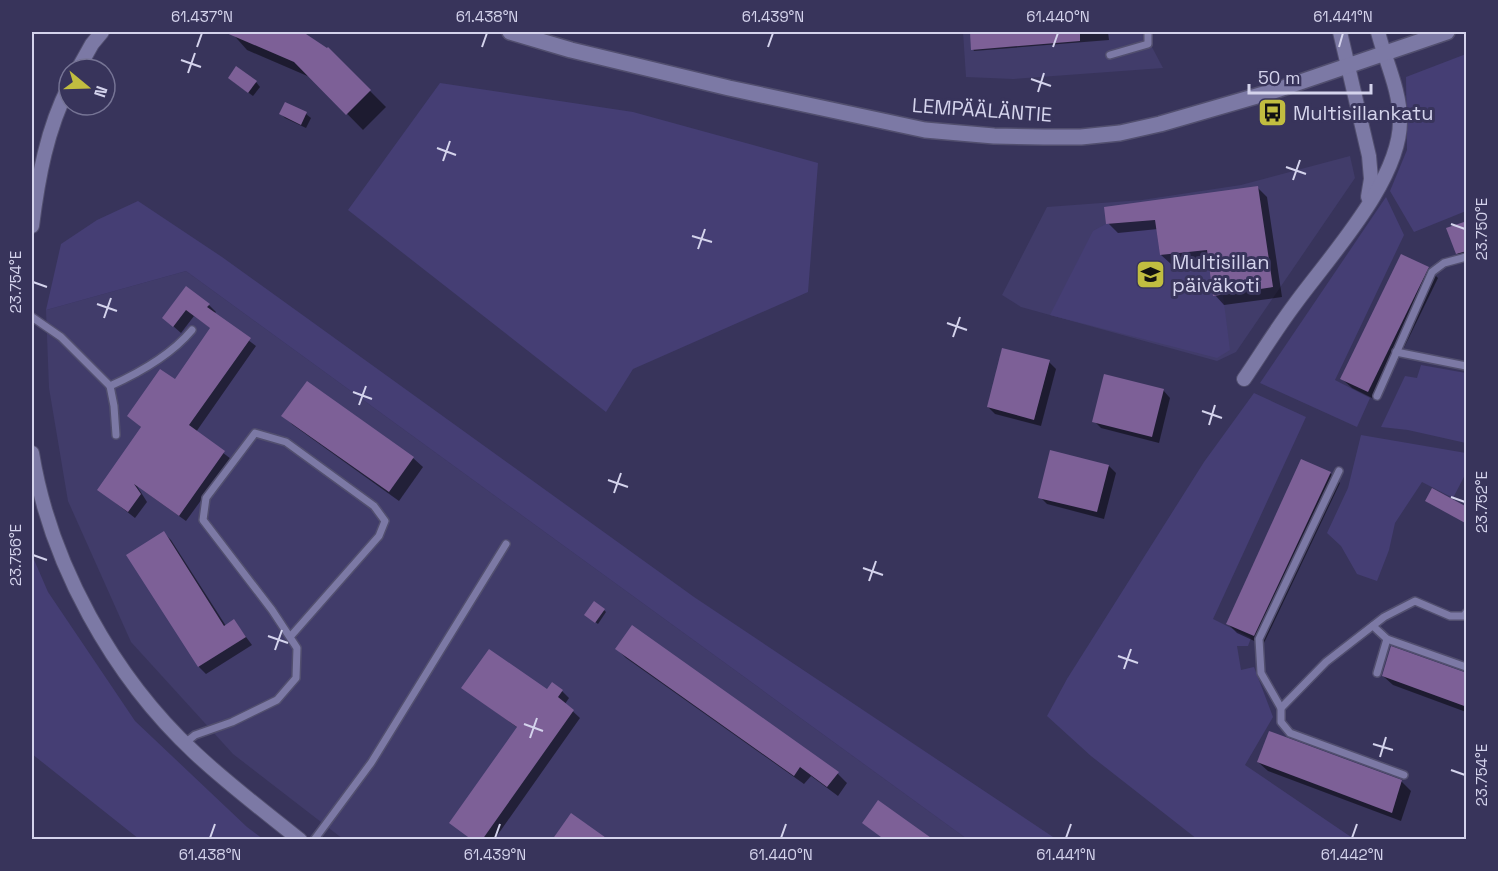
<svg xmlns="http://www.w3.org/2000/svg" width="1498" height="871" font-family="'Space Grotesk',sans-serif">
	<style>
		.built { fill: #413c6a }
		.green { fill: #453e74 }
		.shadow { fill: #0007 }
		.building { fill: #7d6097 }
		.lines { fill: none; stroke-linecap: round; stroke-linejoin: round }
		.lane-casing { stroke: #524f6f; stroke-width: 10 }
		.street-casing { stroke: #524f6f; stroke-width: 16 }
		.secondary-casing { stroke: #524f6f; stroke-width: 18 }
		.lane { stroke: #7c79a5; stroke-width: 7 }
		.street { stroke: #7c79a5; stroke-width: 14 }
		.secondary { stroke: #7c79a5; stroke-width: 15 }
		.ticks { fill: none; stroke: #d4d3ec; stroke-width: 2 }
		.labels { text-anchor: middle; dominant-baseline: central; stroke-width: 6; stroke-linejoin: round; paint-order: stroke }
		.street-label { font-size: 20px; fill: #d4d3ec; stroke: #38345b }
		.poi-label { font-size: 20px; fill: #d4d3ec; stroke: #38345b; text-anchor: start }
		.neatline { fill: none; stroke: #d4d3ec; stroke-width: 2 }
		.ticks-label { font-size: 15px; text-anchor: middle; fill: #d4d3ec }
	</style>
	<rect width="100%" height="100%" fill="#38345b"/>
	<g class="built">
		<polygon points="963,32 1144,32 1163,68 1013,79 966,77"/>
		<polygon points="1350,156 1355,178 1236,352 1217,361 1021,307 1002,295 1047,207 1142,200 1241,185"/>
		<polygon points="186,271 967,839 343,839 233,754 131,642 68,501 49,388 46,310"/>
	</g>
	<g class="green">
		<polygon points="1466,54 1466,211 1414,232 1390,191 1407,150 1406,77"/>
		<polygon points="440,83 633,112 818,163 808,292 633,369 606,412 348,210"/>
		<polygon points="1386,197 1404,235 1335,380 1370,398 1357,427 1260,383"/>
		<polygon points="138,201 222,257 694,597 1056,839 967,839 186,271 46,310 61,244 97,220"/>
		<polygon points="1155,220 1160,255 1207,250 1213,296 1223,295 1230,350 1217,358 1050,315 1093,231 1106,224"/>
		<polygon points="1421,365 1466,373 1466,443 1408,430 1381,427 1405,376 1417,378"/>
		<polygon points="1254,393 1306,417 1213,619 1251,638 1248,646 1237,646 1241,670 1254,667 1273,717 1245,765 1354,839 1197,839 1091,756 1047,716 1067,679 1204,462"/>
		<polygon points="1361,435 1466,453 1466,473 1453,498 1422,482 1395,523 1389,550 1377,581 1357,574 1341,546 1327,533 1348,488"/>
		<polygon points="32,555 48,592 135,721 247,827 263,839 139,839 32,754"/>
	</g>
	<g class="shadow">
		<polygon points="231,32 302,32 327,50 328,49 386,107 363,130 312,78 247,50"/>
		<polygon points="971,32 1108,32 1109,40 974,51 973,49"/>
		<polygon points="234,82 256,82 260,87 253,96"/>
		<polygon points="281,114 306,114 311,118 306,128 285,118"/>
		<polygon points="1258,188 1267,197 1282,297 1224,305 1215,295 1210,260 1171,264 1161,255 1158,229 1118,233 1108,223"/>
		<polygon points="1466,222 1466,262 1457,253"/>
		<polygon points="1428,268 1438,278 1378,401 1352,388 1342,379"/>
		<polygon points="187,288 209,305 216,312 214,314 256,346 196,432 231,459 186,521 137,486 147,502 135,518 99,490 142,428 129,416 175,381 212,329 194,316 181,333 164,318"/>
		<polygon points="1049,362 1056,369 1041,426 995,414 988,407"/>
		<polygon points="1163,390 1170,398 1159,443 1101,428 1094,421"/>
		<polygon points="283,416 413,458 423,467 399,501 293,425"/>
		<polygon points="1302,461 1330,473 1340,483 1263,645 1237,633 1227,623"/>
		<polygon points="1109,466 1116,473 1104,519 1047,504 1040,497"/>
		<polygon points="164,533 171,540 226,626 234,621 252,645 206,674 199,667 128,556"/>
		<polygon points="604,610 606,612 598,624 588,617"/>
		<polygon points="632,627 838,774 847,783 838,796 811,776 804,784 626,658 617,649"/>
		<polygon points="1466,674 1466,712 1393,685 1383,676"/>
		<polygon points="463,688 562,691 569,698 565,704 580,718 494,840 472,840 451,823 518,728"/>
		<polygon points="1270,733 1402,782 1411,791 1401,821 1268,771 1258,762"/>
	</g>
	<g class="building">
		<polygon points="224,32 303,32 327,48 328,47 371,90 346,115 294,62"/>
		<polygon points="970,32 1080,32 1080,41 971,50"/>
		<polygon points="236,66 257,81 248,93 228,78"/>
		<polygon points="285,102 307,112 301,125 279,114"/>
		<polygon points="1258,186 1273,287 1213,296 1207,250 1160,255 1155,220 1106,224 1104,207"/>
		<polygon points="1467,221 1467,251 1456,254 1446,228"/>
		<polygon points="1401,254 1429,267 1368,392 1340,379"/>
		<polygon points="186,286 210,304 207,307 251,338 189,425 225,451 179,516 134,484 141,494 128,512 97,490 141,427 127,416 160,369 175,379 210,328 186,310 173,327 162,318"/>
		<polygon points="1002,348 1050,360 1034,420 987,407"/>
		<polygon points="1104,374 1164,389 1152,437 1092,422"/>
		<polygon points="307,381 414,457 389,492 281,416"/>
		<polygon points="1050,450 1109,465 1097,512 1038,498"/>
		<polygon points="1301,459 1331,472 1254,636 1226,624"/>
		<polygon points="1432,488 1467,507 1467,524 1425,501"/>
		<polygon points="164,531 224,626 234,619 246,637 198,667 126,555"/>
		<polygon points="594,601 605,609 595,623 584,615"/>
		<polygon points="632,625 839,772 827,787 800,767 794,776 615,649"/>
		<polygon points="1391,646 1467,673 1467,707 1382,676"/>
		<polygon points="489,649 547,689 552,682 563,690 558,697 574,710 482,840 472,840 449,823 517,727 461,688"/>
		<polygon points="1269,731 1402,780 1392,813 1257,762"/>
		<polygon points="878,800 934,840 885,840 862,823"/>
		<polygon points="571,813 609,840 552,840"/>
	</g>
	<g class="lines">
		<defs>
			<g id="lane">
				<polyline points="1110,55 1148,44 1148,32"/>
				<path d="M32,317L61,337L110,386C139,373 171,355 192,330"/>
				<polyline points="1396,352 1466,366"/>
				<polyline points="110,386 114,406 116,435"/>
				<polyline points="1377,396 1432,272 1444,263 1466,257"/>
				<polyline points="1373,626 1387,639 1466,667"/>
				<polyline points="1377,673 1387,639"/>
				<polyline points="1281,708 1261,673 1259,639 1339,471"/>
				<polyline points="185,743 195,735 232,722 277,700 296,678 297,648 272,610 203,520 206,498 255,433 286,442 374,506 385,521 379,536 290,637"/>
				<polyline points="1404,775 1290,733 1281,722 1281,708 1326,662 1384,617 1415,601 1450,616 1464,616 1466,613"/>
				<polyline points="314,840 371,763 506,544"/>
			</g>
			<g id="street">
				<polyline points="1340,32 1369,156 1371,179 1368,197"/>
				<polyline points="78,69 92,44 102,32"/>
				<path d="M32,226C38,178 47,129 69,86"/>
				<path d="M1244,379C1261,354 1277,328 1295,304C1329,257 1401,180 1400,120C1400,90 1385,60 1378,32"/>
				<path d="M32,453C50,563 113,677 195,753C228,784 264,811 300,840"/>
			</g>
			<polyline id="secondary" points="510,32 571,50 729,88 925,130 994,136 1044,137 1081,137 1120,133 1160,124 1274,91 1447,32"/>
		</defs>
		<use href="#lane" class="lane-casing"/>
		<use href="#street" class="street-casing"/>
		<use href="#secondary" class="secondary-casing"/>
		<use href="#lane" class="lane"/>
		<use href="#street" class="street"/>
		<use href="#secondary" class="secondary"/>
	</g>
	<path class="ticks" d="M197,47L202,33M482,47L487,33M768,47L773,33M1053,47L1058,33M1339,47L1343,33M181,60L201,67M188,73L195,53M1031,79L1051,86M1038,92L1044,73M437,148L456,155M443,161L450,141M1286,167L1306,174M1293,180L1300,160M1451,224L1465,229M692,236L712,242M698,249L705,229M33,282L47,287M97,304L117,311M104,318L111,298M947,323L967,330M953,337L960,317M353,392L372,399M359,405L366,386M1202,411L1222,418M1209,425L1215,405M608,480L628,487M614,493L621,473M1451,497L1465,502M33,555L47,560M863,568L883,575M869,581L876,561M268,636L288,643M275,650L282,630M1118,656L1138,663M1124,669L1131,649M524,724L543,731M530,738L537,718M1373,744L1393,750M1380,757L1386,737M1451,770L1465,775M210,838L215,824M495,838L500,824M781,838L786,824M1066,838L1071,824M1352,838L1357,824"/>
	<defs>
		<symbol id="bus-square" viewBox="-11 -11 22 22"><rect x="-9" y="-9" width="18" height="18" rx="4" fill="#c1bd40" stroke="#38345b"/><path d="M-5-6H5V4H4V6H2V4H-2V6H-4V4H-5ZM-3.5-4V0h7V-4ZM-3.5 1.2v1.5H-2V1.2ZM2 1.2v1.5H3.5V1.2Z" fill="#111"/></symbol>
		<symbol id="school-square" viewBox="-11 -11 22 22"><rect x="-9" y="-9" width="18" height="18" rx="4" fill="#c1bd40" stroke="#38345b"/><path d="M0-5L7-2L0 1L-7-2ZM-4 1L0 2.5L4 1V4Q0 6-4 4Z" fill="#111"/></symbol>
	</defs>
	<g fill-rule="evenodd">
		<use href="#bus-square" x="1256" y="96" width="33" height="33"/>
		<use href="#school-square" x="1134" y="258" width="33" height="33"/>
	</g>
	<g class="labels">
		<g class="street-label">
			<text transform="translate(982 110) rotate(4)">LEMPÄÄLÄNTIE</text>
		</g>
		<g class="poi-label">
			<text x="1293" y="113">Multisillankatu</text>
			<text x="1172" y="262">Multisillan<tspan x="1172" dy="23">päiväkoti</tspan></text>
		</g>
	</g>
	<rect width="1498" height="871" fill="none" stroke="#38345b" stroke-width="66"/>
	<g transform="translate(87 87) rotate(109)"><circle r="28" fill="#38345b" stroke="#767495" stroke-width="1.5"/>
	<path d="M0-4.5L10 22L0 15L-10 22Z" fill="#c1bd40"/>
	<text y="-9" font-size="16" font-weight="bold" text-anchor="middle" fill="#d4d3ec">N</text>
	</g>
	<path d="M1249 84v9h122v-9" fill="none" stroke="#d4d3ec" stroke-width="3"/>
	<text x="1258" y="84" font-size="18" fill="#d4d3ec" stroke="#38345b" stroke-width="4.5" paint-order="stroke">50 m</text>
	<rect x="33" y="33" width="1432" height="805" class="neatline"/>
	<g class="ticks-label">
		<text x="202" y="22">61.437°N</text>
		<text x="487" y="22">61.438°N</text>
		<text x="773" y="22">61.439°N</text>
		<text x="1058" y="22">61.440°N</text>
		<text x="1343" y="22">61.441°N</text>
		<text transform="translate(1482 229) rotate(-90)" y="5">23.750°E</text>
		<text transform="translate(16 282) rotate(-90)" y="5">23.754°E</text>
		<text transform="translate(1482 502) rotate(-90)" y="5">23.752°E</text>
		<text transform="translate(16 555) rotate(-90)" y="5">23.756°E</text>
		<text transform="translate(1482 775) rotate(-90)" y="5">23.754°E</text>
		<text x="210" y="860">61.438°N</text>
		<text x="495" y="860">61.439°N</text>
		<text x="781" y="860">61.440°N</text>
		<text x="1066" y="860">61.441°N</text>
		<text x="1352" y="860">61.442°N</text>
	</g>
</svg>
